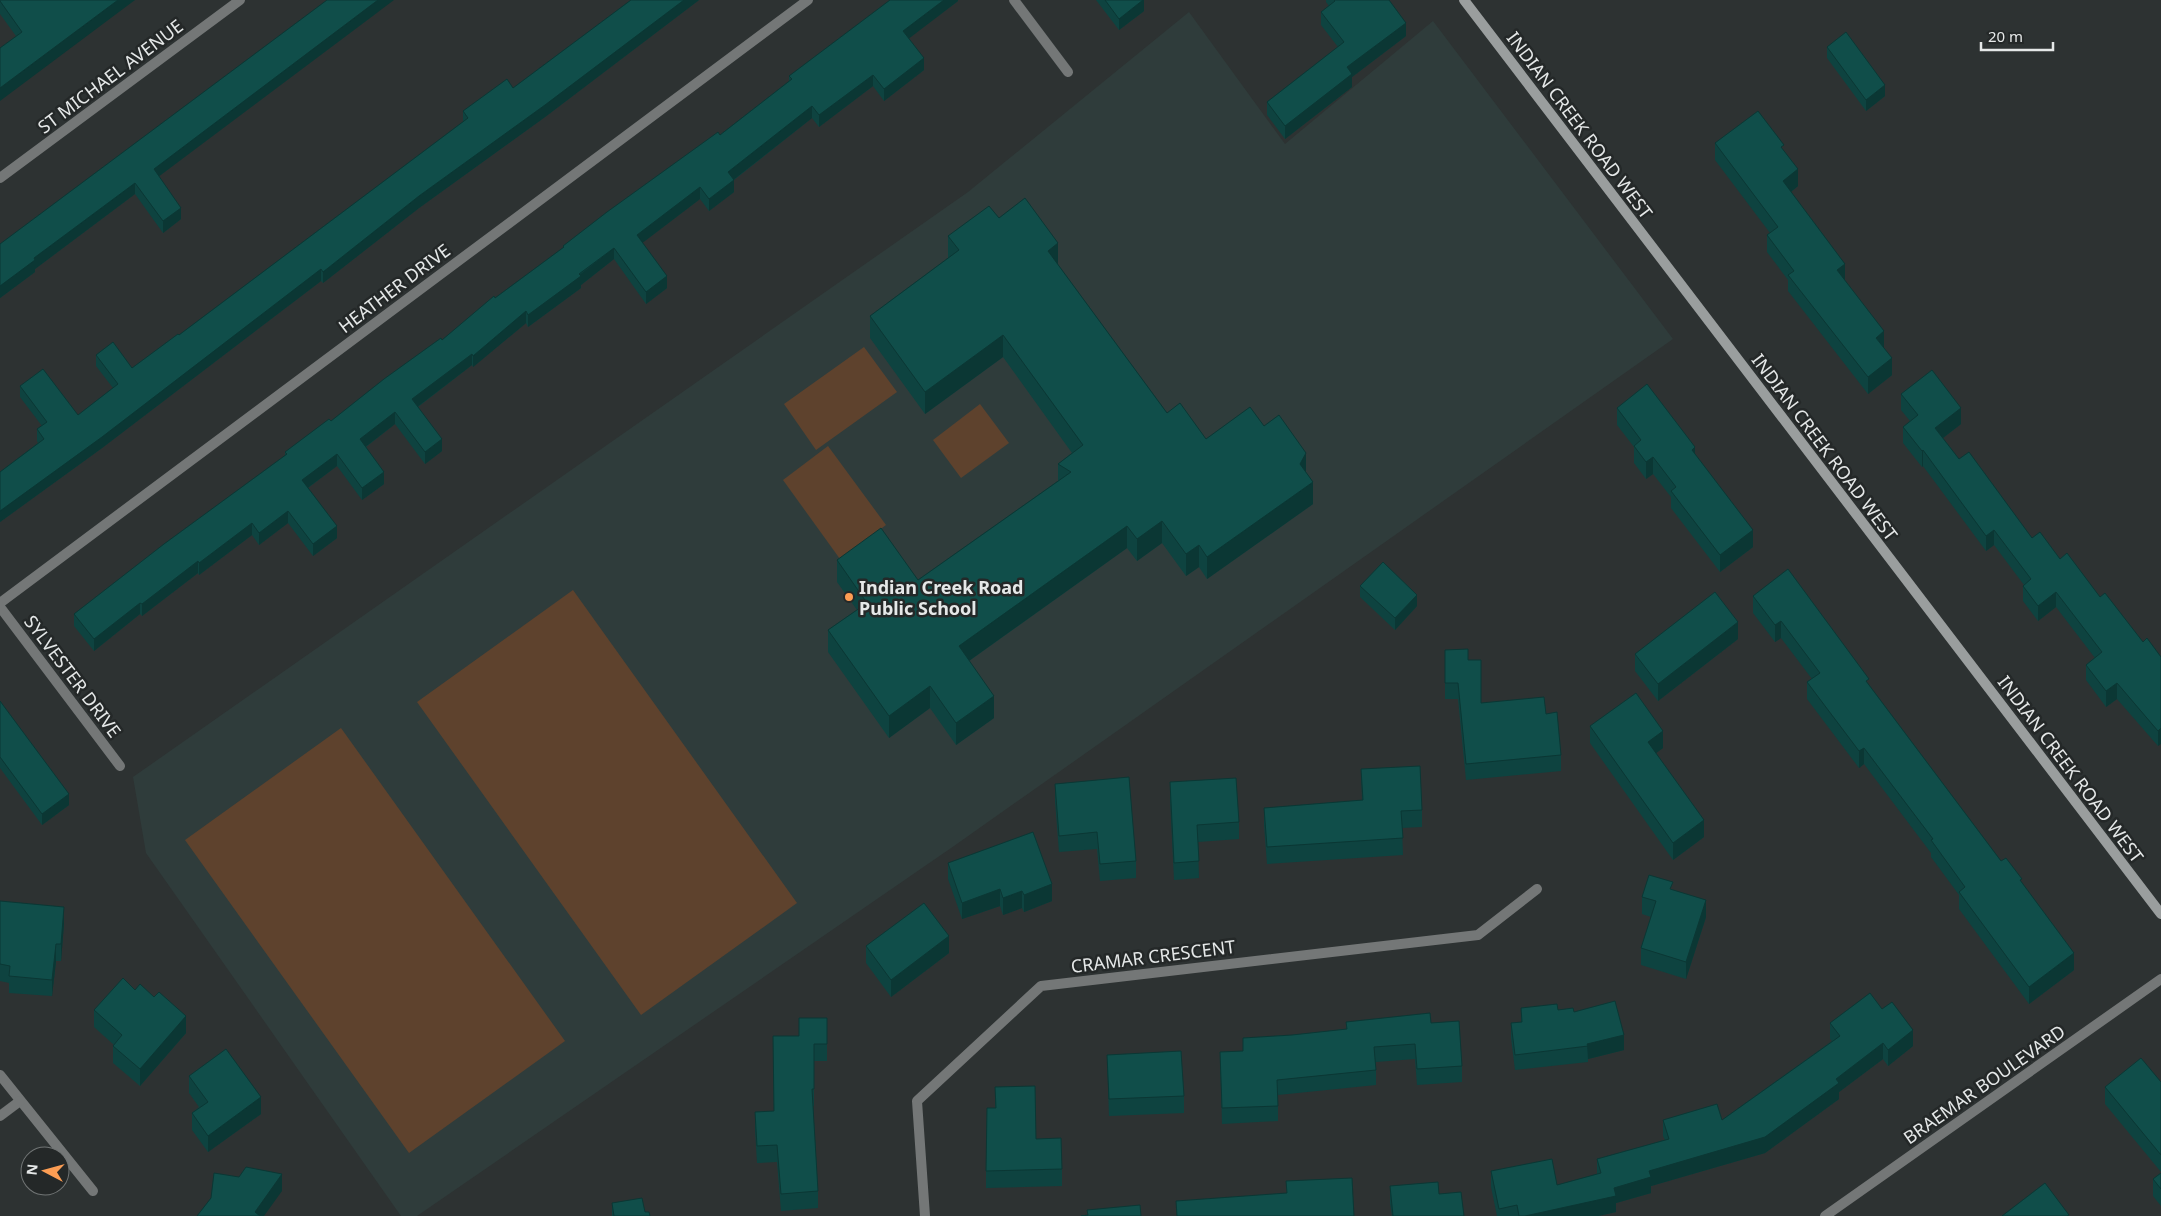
<svg xmlns="http://www.w3.org/2000/svg" width="2161" height="1216" font-family="'Noto Sans',sans-serif">
	<style>
		.built { fill: #2f3c3b }
		.green { fill: #5e422d }
		.lines { fill: none; stroke-linecap: round; stroke-linejoin: round }
		.street { stroke: #747777; stroke-width: 10 }
		.secondary { stroke: #9a9e9e; stroke-width: 10 }
		.wall { fill: #0e4340 }
		.shaded-wall { fill: #0b3734 }
		.building { fill: #104e4a; stroke: #0b3734 }
		.poi-dot { fill: #fc9d53; stroke: #242828; stroke-width: 2 }
		.labels { text-anchor: middle; dominant-baseline: central; stroke-width: 5; stroke-linejoin: round; paint-order: stroke }
		.street-label { font-size: 18px; fill: #e5e8e8; stroke: #242828 }
		.poi-label { font-size: 18px; font-weight: bold; fill: #e5e8e8; stroke: #242828; text-anchor: start }
	</style>
	<rect width="100%" height="100%" fill="#2d3232"/>
	<polygon class="built" points="1189,12 1285,144 1433,21 1673,339 954,846 417,1216 401,1216 146,853 133,777 968,192"/>
	<g class="green">
		<polygon points="864,347 897,392 816,450 784,404"/>
		<polygon points="980,404 1009,443 961,478 933,440"/>
		<polygon points="828,446 886,525 840,559 783,480"/>
		<polygon points="573,590 797,903 641,1015 417,702"/>
		<polygon points="341,728 565,1041 409,1153 185,840"/>
	</g>
	<g class="lines">
		<g class="street">
			<polyline points="1014,0 1068,72"/>
			<polyline points="0,178 240,0"/>
			<polyline points="0,603 808,0"/>
			<polyline points="0,607 120,766"/>
			<polyline points="0,1075 93,1191"/>
			<polyline points="0,1116 20,1101"/>
			<polyline points="925,1216 917,1101 1041,986 1478,935 1537,889"/>
			<polyline points="1825,1216 2161,979"/>
		</g>
		<polyline class="secondary" points="1464,0 2161,914"/>
	</g>
	<g class="wall">
		<polygon points="0,0 135,0 16,36 0,14"/>
		<polygon points="631,0 699,0 545,117 419,208 323,283 321,281 102,448 0,522 0,472 38,443 37,441 37,429 42,426 20,397 20,386 78,415 113,388 96,366 96,355 132,368 179,335 463,122 463,111 513,88"/>
		<polygon points="958,0 958,1 909,38 924,70 884,101 873,86 819,127 812,118 734,180 734,192 709,211 700,199 642,243 667,288 646,304 614,259 581,285 581,288 528,327 526,323 473,367 472,365 418,407 442,451 425,464 395,424 366,447 384,484 362,500 337,466 308,488 337,538 313,556 288,523 259,545 252,535 199,575 198,573 142,616 140,614 94,651 74,626 74,614 285,456 285,452 331,421 442,340 495,298 563,248 563,246 720,135 789,81 789,76"/>
		<polygon points="1096,0 1144,0 1144,11 1119,30"/>
		<polygon points="1326,0 1389,0 1406,36 1352,77 1352,87 1285,139 1267,115 1267,102 1338,47 1321,25 1321,12 1329,6 1326,2"/>
		<polygon points="379,11 159,176 181,219 163,233 135,194 35,269 35,272 0,298 0,244"/>
		<polygon points="1827,47 1885,96 1866,111 1827,58"/>
		<polygon points="1715,143 1784,151 1798,186 1791,192 1845,281 1884,348 1892,375 1868,394 1788,291 1788,280 1767,252 1767,235 1770,233 1715,160"/>
		<polygon points="999,218 1058,265 1167,413 1206,439 1264,426 1306,472 1313,504 1207,579 1199,567 1186,576 1162,543 1137,561 1127,548 969,661 994,718 956,745 930,708 889,738 828,652 828,630 857,610 837,582 837,560 918,580 1058,481 1058,464 1072,453 1003,357 925,414 870,338 870,316 948,258 948,236"/>
		<polygon points="1901,394 1961,424 1943,438 1959,459 2032,538 2060,559 2100,597 2143,642 2161,657 2158,746 2117,699 2106,707 2086,680 2086,665 2095,658 2056,607 2038,621 2023,601 2023,586 2024,585 1994,545 1986,551 1923,466 1922,467 1903,443 1903,427 1910,421 1901,410"/>
		<polygon points="1617,408 1695,455 1753,547 1720,572 1671,508 1671,497 1653,474 1646,479 1634,463 1634,447 1617,425"/>
		<polygon points="1360,586 1417,606 1395,630 1360,597"/>
		<polygon points="1753,596 1869,685 2001,861 2022,883 2074,970 2029,1004 1959,909 1959,895 1931,857 1931,853 1864,764 1859,768 1807,699 1807,682 1812,679 1781,638 1775,642 1753,613"/>
		<polygon points="1738,639 1658,701 1635,671 1635,654"/>
		<polygon points="1445,650 1468,660 1481,703 1546,714 1561,755 1561,771 1466,780 1458,699 1445,699"/>
		<polygon points="0,701 69,805 42,825 0,768"/>
		<polygon points="1590,726 1663,748 1656,753 1704,837 1673,860 1590,743"/>
		<polygon points="1361,769 1422,810 1422,827 1402,828 1403,855 1267,864 1264,825 1264,808 1362,800"/>
		<polygon points="1170,782 1239,822 1239,839 1198,842 1199,878 1174,880 1170,799"/>
		<polygon points="1055,784 1136,861 1136,878 1100,881 1097,849 1059,852 1055,801"/>
		<polygon points="948,863 1052,901 1024,912 1022,908 1003,915 1000,906 962,919 948,879"/>
		<polygon points="1673,890 1706,917 1686,979 1641,965 1641,948 1651,917 1642,914 1642,897"/>
		<polygon points="0,901 64,923 61,961 56,961 52,996 9,993 9,983 0,981"/>
		<polygon points="866,946 949,953 891,997 866,963"/>
		<polygon points="1521,1008 1558,1010 1574,1012 1624,1050 1588,1059 1588,1062 1515,1070 1511,1038 1511,1023 1521,1022"/>
		<polygon points="1882,1009 1913,1046 1888,1066 1883,1059 1839,1092 1839,1099 1765,1153 1651,1186 1651,1193 1616,1203 1616,1212 1598,1216 1497,1216 1491,1187 1491,1171 1557,1185 1597,1174 1597,1159 1665,1140 1663,1136 1663,1120 1722,1120 1832,1041 1830,1039 1830,1023"/>
		<polygon points="94,1010 186,1033 140,1086 113,1063 113,1046 114,1045 94,1027"/>
		<polygon points="827,1018 827,1061 814,1061 814,1106 813,1106 818,1191 818,1208 781,1211 777,1162 757,1163 755,1129 755,1112 774,1111 799,1036"/>
		<polygon points="1346,1022 1431,1023 1462,1066 1462,1082 1417,1085 1415,1059 1376,1062 1376,1085 1278,1095 1278,1121 1222,1124 1220,1052 1243,1051 1243,1038 1292,1035 1346,1029"/>
		<polygon points="1107,1055 1184,1096 1184,1113 1109,1116"/>
		<polygon points="189,1076 261,1114 208,1152 192,1130 192,1113 199,1107 189,1093"/>
		<polygon points="2161,1082 2161,1172 2105,1104 2105,1087"/>
		<polygon points="995,1087 1036,1139 1062,1169 1062,1186 986,1188 986,1171 995,1108"/>
		<polygon points="2161,1173 2161,1206 2153,1196 2153,1179"/>
		<polygon points="1390,1186 1439,1194 1464,1216 1392,1216 1390,1203"/>
		<polygon points="612,1203 645,1212 650,1216 612,1216"/>
	</g>
	<g class="shaded-wall">
		<polygon points="118,0 135,0 0,101 0,88"/>
		<polygon points="378,0 394,0 154,180 154,169"/>
		<polygon points="684,0 699,0 545,117 419,208 323,283 323,272 419,196"/>
		<polygon points="944,0 958,0 958,1 903,43 903,31"/>
		<polygon points="1143,0 1144,0 1144,11 1119,30 1119,19"/>
		<polygon points="1406,23 1406,36 1352,77 1352,87 1285,139 1285,126 1347,67"/>
		<polygon points="924,58 924,70 884,101 884,89"/>
		<polygon points="873,75 873,86 819,127 819,115"/>
		<polygon points="1885,85 1885,96 1866,111 1866,100"/>
		<polygon points="812,106 812,118 728,184 728,172"/>
		<polygon points="1798,169 1798,186 1783,198 1783,181"/>
		<polygon points="734,180 734,192 709,211 709,199"/>
		<polygon points="135,183 135,194 35,269 35,272 0,298 0,286 34,258"/>
		<polygon points="700,187 700,199 637,247 637,235"/>
		<polygon points="181,208 181,219 163,233 163,221"/>
		<polygon points="1058,243 1058,266 1048,251"/>
		<polygon points="614,248 614,259 581,285 581,288 528,327 528,315"/>
		<polygon points="1845,264 1845,281 1837,270"/>
		<polygon points="321,269 321,281 102,448 0,522 0,511"/>
		<polygon points="667,276 667,288 646,304 646,292"/>
		<polygon points="526,311 526,323 473,367 473,356"/>
		<polygon points="1884,331 1884,348 1876,338"/>
		<polygon points="1003,335 1003,357 925,414 925,392"/>
		<polygon points="472,354 472,365 412,411 412,399"/>
		<polygon points="1892,358 1892,375 1868,394 1868,377"/>
		<polygon points="1961,408 1961,424 1935,444 1935,428"/>
		<polygon points="395,412 395,424 360,451 360,439"/>
		<polygon points="442,439 442,451 425,464 425,452"/>
		<polygon points="1695,447 1695,464 1692,450"/>
		<polygon points="1923,450 1923,466 1922,467 1922,451"/>
		<polygon points="1306,453 1306,475 1300,464"/>
		<polygon points="337,454 337,466 302,492 302,480"/>
		<polygon points="1653,457 1653,474 1646,479 1646,462"/>
		<polygon points="384,472 384,484 362,500 362,488"/>
		<polygon points="1313,482 1313,504 1207,579 1207,557"/>
		<polygon points="288,511 288,523 259,545 259,533"/>
		<polygon points="1162,521 1162,543 1137,561 1137,539"/>
		<polygon points="252,523 252,535 199,575 199,563"/>
		<polygon points="337,526 337,538 313,556 313,544"/>
		<polygon points="1127,526 1127,548 959,668 959,646"/>
		<polygon points="1753,530 1753,547 1720,572 1720,555"/>
		<polygon points="1994,530 1994,545 1986,551 1986,536"/>
		<polygon points="1199,545 1199,567 1186,576 1186,554"/>
		<polygon points="198,561 198,573 142,616 142,604"/>
		<polygon points="2056,592 2056,607 2038,621 2038,606"/>
		<polygon points="1417,595 1417,606 1395,630 1395,618"/>
		<polygon points="140,603 140,614 94,651 94,639"/>
		<polygon points="1781,621 1781,638 1775,642 1775,625"/>
		<polygon points="1738,622 1738,639 1658,701 1658,684"/>
		<polygon points="2117,683 2117,699 2106,707 2106,691"/>
		<polygon points="930,686 930,708 889,738 889,716"/>
		<polygon points="994,696 994,718 956,745 956,723"/>
		<polygon points="2161,728 2161,744 2158,746 2158,731"/>
		<polygon points="1663,731 1663,748 1648,759 1648,742"/>
		<polygon points="1864,748 1864,764 1859,768 1859,751"/>
		<polygon points="69,794 69,805 42,825 42,814"/>
		<polygon points="1704,820 1704,837 1673,860 1673,843"/>
		<polygon points="1052,884 1052,901 1024,912 1024,895"/>
		<polygon points="1000,889 1000,906 962,919 962,903"/>
		<polygon points="1022,891 1022,908 1003,915 1003,898"/>
		<polygon points="1706,900 1706,917 1686,979 1686,962"/>
		<polygon points="64,907 64,923 61,961 61,944"/>
		<polygon points="949,936 949,953 891,997 891,980"/>
		<polygon points="56,944 56,961 52,996 52,980"/>
		<polygon points="2074,953 2074,970 2029,1004 2029,987"/>
		<polygon points="186,1016 186,1033 140,1086 140,1069"/>
		<polygon points="1913,1030 1913,1046 1888,1066 1888,1050"/>
		<polygon points="1624,1035 1624,1050 1588,1059 1587,1044"/>
		<polygon points="1883,1043 1883,1059 1839,1092 1839,1099 1765,1153 1651,1186 1651,1193 1616,1203 1616,1212 1598,1216 1525,1216 1614,1188 1649,1171 1836,1079"/>
		<polygon points="261,1097 261,1114 208,1152 208,1136"/>
		<polygon points="282,1174 282,1191 264,1216 255,1216 255,1212"/>
	</g>
	<g class="building">
		<polygon points="0,0 118,0 0,88 0,48 22,32 0,1"/>
		<polygon points="327,0 378,0 154,169 181,208 163,221 135,183 34,258 35,260 0,286 0,244"/>
		<polygon points="631,0 684,0 545,105 419,196 323,272 321,269 102,437 0,511 0,472 44,439 37,429 47,422 20,386 43,369 78,415 118,384 96,355 113,342 132,368 178,334 179,335 468,118 463,111 507,79 513,88"/>
		<polygon points="890,0 944,0 903,31 924,58 884,89 873,75 819,115 812,106 728,172 734,180 709,199 700,187 637,235 667,276 646,292 614,248 579,274 581,276 528,315 526,311 473,356 472,354 412,399 442,439 425,452 395,412 360,439 384,472 362,488 337,454 302,480 337,526 313,544 288,511 259,533 252,523 199,563 198,561 142,604 140,603 94,639 74,614 164,544 287,454 285,452 329,419 331,421 384,379 441,338 442,340 494,296 495,298 564,247 563,246 607,212 718,132 720,135 792,79 789,76"/>
		<polygon points="1105,0 1143,0 1119,19"/>
		<polygon points="1334,0 1389,0 1406,23 1347,67 1352,74 1285,126 1267,102 1344,42 1321,12 1335,1"/>
		<polygon points="1846,32 1885,85 1866,100 1827,47"/>
		<polygon points="1758,111 1784,145 1781,147 1798,169 1783,181 1845,264 1837,270 1884,331 1876,338 1892,358 1868,377 1788,275 1794,271 1767,235 1778,227 1715,143"/>
		<polygon points="1025,198 1058,243 1048,251 1167,413 1180,403 1206,439 1250,407 1264,426 1279,415 1306,453 1300,464 1313,482 1207,557 1199,545 1186,554 1162,521 1137,539 1127,526 959,646 994,696 956,723 930,686 889,716 828,630 867,603 837,560 881,528 918,580 1071,472 1058,464 1083,445 1003,335 925,392 870,316 959,250 948,236 989,206 999,218"/>
		<polygon points="1932,370 1961,408 1935,428 1959,459 1969,452 2032,538 2040,532 2060,559 2067,553 2100,597 2105,593 2143,642 2147,638 2161,657 2161,728 2158,731 2117,683 2106,691 2086,665 2102,652 2056,592 2038,606 2023,586 2031,579 1994,530 1986,536 1923,450 1922,451 1903,427 1918,415 1901,394"/>
		<polygon points="1647,384 1695,447 1692,450 1753,530 1720,555 1671,491 1676,487 1653,457 1646,462 1634,446 1641,440 1617,408"/>
		<polygon points="1383,562 1417,595 1395,618 1360,586"/>
		<polygon points="1788,569 1869,679 1866,681 2001,861 2006,858 2022,879 2020,880 2074,953 2029,987 1959,892 1965,887 1931,840 1933,839 1864,748 1859,751 1807,682 1820,673 1781,621 1775,625 1753,596"/>
		<polygon points="1715,592 1738,622 1658,684 1635,654"/>
		<polygon points="1468,649 1468,660 1481,660 1481,703 1544,697 1546,714 1557,712 1561,755 1466,764 1458,683 1445,683 1445,650"/>
		<polygon points="1636,693 1663,731 1648,742 1704,820 1673,843 1590,726"/>
		<polygon points="0,701 69,794 42,814 0,757"/>
		<polygon points="1420,766 1422,810 1401,811 1403,838 1267,847 1264,808 1363,800 1361,769"/>
		<polygon points="1129,777 1136,861 1100,864 1097,832 1059,836 1055,784"/>
		<polygon points="1236,778 1239,822 1197,825 1199,861 1174,863 1170,782"/>
		<polygon points="1033,832 1052,884 1024,895 1022,891 1003,898 1000,889 962,903 948,863"/>
		<polygon points="1649,875 1673,882 1670,889 1706,900 1686,962 1641,948 1656,901 1642,897"/>
		<polygon points="0,901 64,907 61,944 56,944 52,980 9,976 10,966 0,964"/>
		<polygon points="924,903 949,936 891,980 866,946"/>
		<polygon points="123,978 135,990 140,984 154,997 159,992 186,1016 140,1069 113,1046 122,1035 94,1010"/>
		<polygon points="1870,993 1882,1009 1892,1002 1913,1030 1888,1050 1883,1043 1836,1079 1839,1083 1765,1137 1649,1171 1651,1177 1614,1188 1616,1196 1525,1216 1519,1216 1517,1205 1499,1209 1491,1171 1552,1159 1557,1185 1601,1173 1597,1159 1669,1139 1663,1120 1717,1104 1722,1120 1840,1036 1830,1023"/>
		<polygon points="1615,1001 1624,1035 1587,1044 1588,1046 1515,1055 1511,1023 1522,1022 1521,1008 1557,1004 1558,1010 1573,1008 1574,1012"/>
		<polygon points="1430,1013 1431,1023 1459,1021 1462,1066 1417,1069 1415,1044 1374,1047 1376,1070 1277,1080 1278,1106 1222,1108 1220,1052 1243,1051 1243,1038 1292,1035 1347,1029 1346,1022"/>
		<polygon points="799,1018 827,1018 827,1044 814,1044 814,1089 812,1089 818,1191 781,1194 777,1145 757,1146 755,1112 774,1111 773,1036 799,1036"/>
		<polygon points="226,1049 261,1097 208,1136 192,1113 208,1102 189,1076"/>
		<polygon points="1181,1051 1184,1096 1109,1099 1107,1055"/>
		<polygon points="2141,1058 2161,1082 2161,1155 2105,1087"/>
		<polygon points="1035,1086 1036,1139 1061,1138 1062,1169 986,1171 987,1108 996,1108 995,1087"/>
		<polygon points="246,1167 282,1174 255,1212 260,1216 197,1216 211,1198 214,1173 239,1177"/>
		<polygon points="2161,1173 2161,1189 2153,1179"/>
		<polygon points="1352,1178 1354,1216 1177,1216 1176,1201 1287,1193 1286,1181"/>
		<polygon points="1438,1182 1439,1194 1461,1192 1464,1216 1393,1216 1390,1186"/>
		<polygon points="2045,1183 2069,1215 2067,1216 2002,1216"/>
		<polygon points="642,1198 645,1212 649,1212 650,1216 614,1216 612,1203"/>
		<polygon points="1140,1205 1141,1216 1081,1216 1088,1215 1087,1210"/>
	</g>
	<circle class="poi-dot" cx="849" cy="597" r="5"/>
	<g class="labels">
		<g class="street-label">
			<text transform="translate(110 76) rotate(-37)">ST MICHAEL AVENUE</text>
			<text transform="translate(1580 125) rotate(53)">INDIAN CREEK ROAD WEST</text>
			<text transform="translate(394 288) rotate(-37)">HEATHER DRIVE</text>
			<text transform="translate(1825 447) rotate(53)">INDIAN CREEK ROAD WEST</text>
			<text transform="translate(73 676) rotate(53)">SYLVESTER DRIVE</text>
			<text transform="translate(2071 769) rotate(53)">INDIAN CREEK ROAD WEST</text>
			<text transform="translate(1153 956) rotate(-7)">CRAMAR CRESCENT</text>
			<text transform="translate(1984 1084) rotate(-35)">BRAEMAR BOULEVARD</text>
		</g>
		<g class="poi-label">
			<text x="859" y="587">Indian Creek Road<tspan x="859" dy="21">Public School</tspan></text>
		</g>
	</g>
	<g transform="translate(45 1171) rotate(276)"><circle r="24" fill="#242828" stroke="#717575"/>
	<path d="M0-4L9 19L0 12L-9 19Z" fill="#fc9d53"/>
	<text y="-8" font-size="14" font-weight="bold" text-anchor="middle" fill="#e5e8e8">N</text>
	</g>
	<path d="M1981 42v8h72v-8" fill="none" stroke="#e5e8e8" stroke-width="2.5"/>
	<text x="1988" y="42" font-size="15" fill="#e5e8e8" stroke="#242828" stroke-width="4" paint-order="stroke">20 m</text>
</svg>
